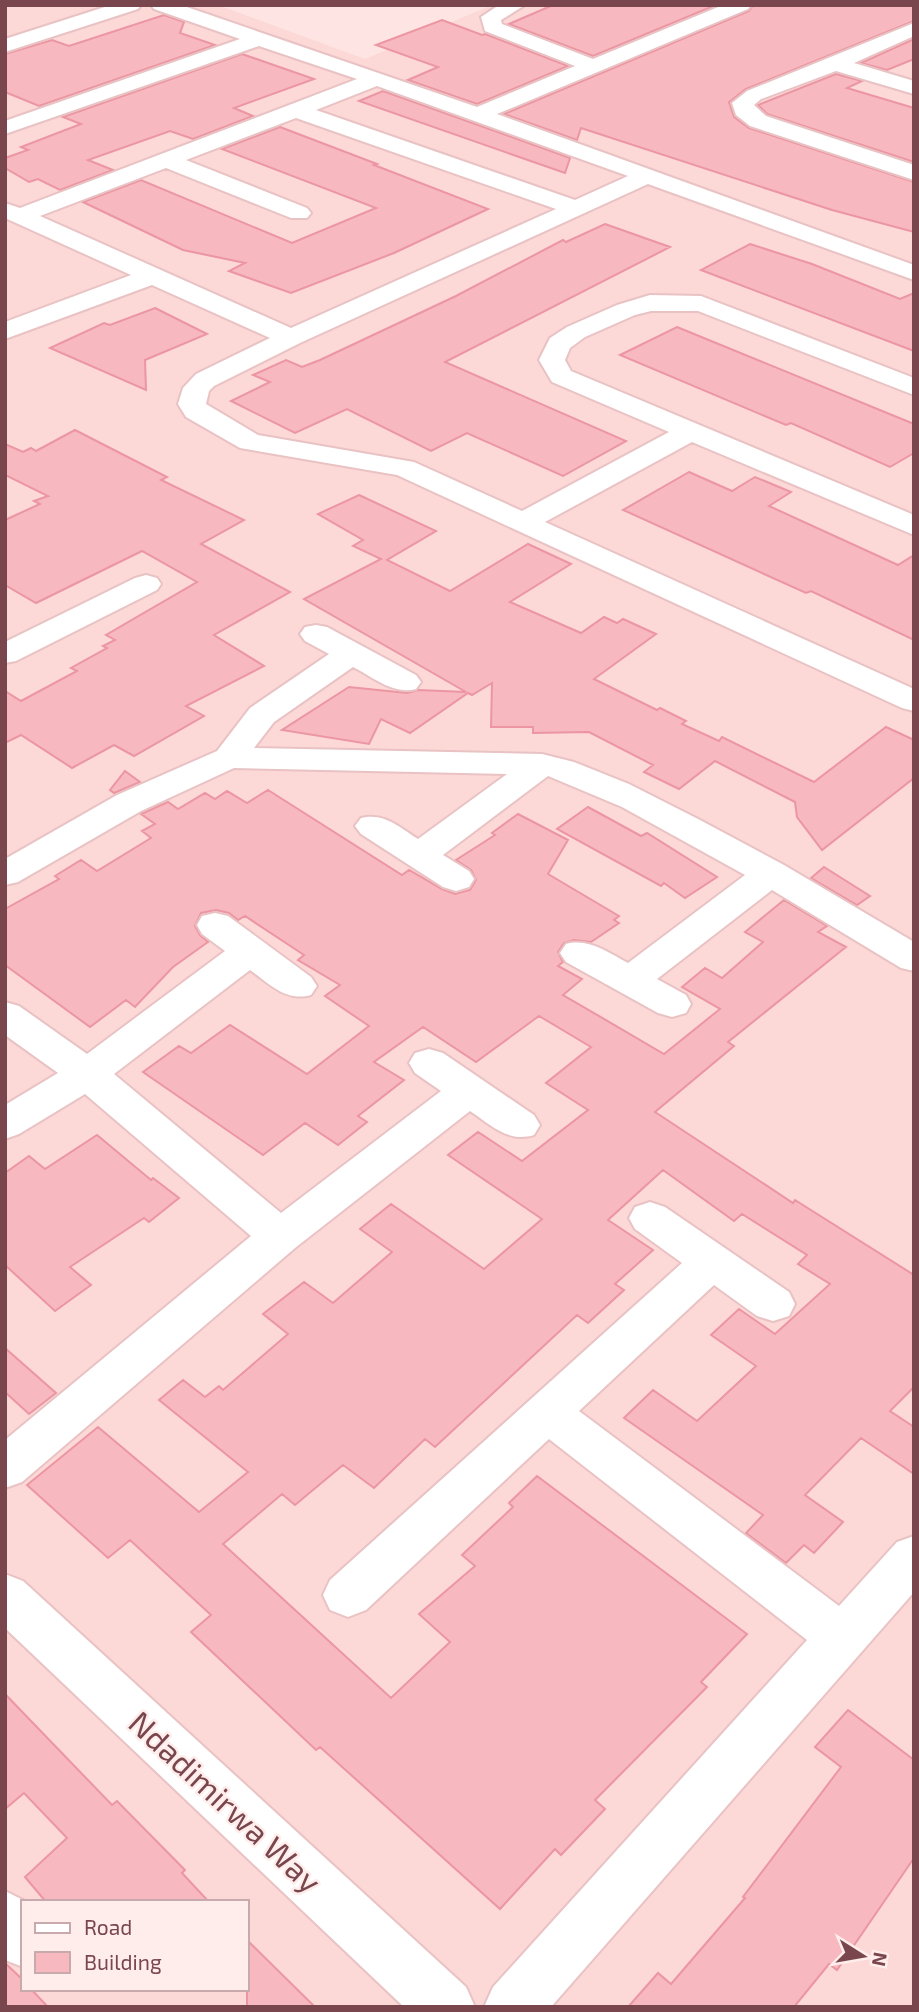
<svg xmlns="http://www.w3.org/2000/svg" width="919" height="2012" font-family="'Exo 2',sans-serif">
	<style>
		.residential { fill: #fcd8d6; fill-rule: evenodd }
		.building { fill: #f7b8bf; stroke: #eb96a2; stroke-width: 2 }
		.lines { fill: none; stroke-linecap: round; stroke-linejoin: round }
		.street-casing { stroke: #e9c2c4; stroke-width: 4 }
		.street { fill: #fff; fill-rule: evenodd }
		.labels { text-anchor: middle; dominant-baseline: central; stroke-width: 5; stroke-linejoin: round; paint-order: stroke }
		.near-street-label { font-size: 32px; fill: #79464e; stroke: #ffedeb }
	</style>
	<rect width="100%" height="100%" fill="#fee5e3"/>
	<path class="residential" d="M5,5H218L365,59L492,5H914V2007H5ZM23,1902H247V1989H23Z"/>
	<g class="building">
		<polygon points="553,5 716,5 593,56 509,24"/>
		<polygon points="753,5 914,5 914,21 746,89 729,102 734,117 749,128 914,182 914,232 832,210 581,128 577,140 504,114 749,11"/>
		<polygon points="164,15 184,22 180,33 215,45 39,106 5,92 5,54 52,40 69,46"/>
		<polygon points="442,20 482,35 485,34 568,66 477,104 408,80 438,67 376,45"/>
		<polygon points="914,39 914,59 887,70 861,63"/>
		<polygon points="242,54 314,79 234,108 253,116 193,139 170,131 88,160 113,170 60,190 38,179 29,182 5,168 5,158 28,150 21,147 81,124 63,117"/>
		<polygon points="836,74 862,81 847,88 914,108 914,162 767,114 758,105"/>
		<polygon points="383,91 570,158 565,173 359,101"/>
		<polygon points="280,127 377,164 374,165 488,209 394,253 291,293 229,271 245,263 183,250 83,202 141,180 292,243 376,208 222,149"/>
		<polygon points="605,224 670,247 445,362 626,441 563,476 467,433 431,451 347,409 295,433 231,401 270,382 253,375 286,360 302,367 320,360 456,296 563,240 566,242"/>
		<polygon points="750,244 812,264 900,299 914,293 914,351 701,270"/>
		<polygon points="155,308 207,334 145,360 146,390 50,348 104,323 110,325"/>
		<polygon points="677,327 914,424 914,453 890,467 791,423 786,425 620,355"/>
		<polygon points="75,430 167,477 161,480 244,520 201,544 290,592 214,635 264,666 186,706 204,716 134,756 114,745 72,768 21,735 5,743 5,691 21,701 77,671 71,668 107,648 103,646 115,640 106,635 197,582 142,551 36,603 5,585 5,520 40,504 34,501 48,496 5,475 5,444 23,452 31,448 36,451"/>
		<polygon points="689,472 732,491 755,477 791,492 769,506 898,565 914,555 914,640 811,591 806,593 623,510"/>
		<polygon points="359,495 436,531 387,560 450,591 528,544 571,564 510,602 581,633 604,617 617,623 623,619 656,634 594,679 657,710 660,708 686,721 682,724 719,741 722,737 814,782 886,727 914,740 914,778 822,850 797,817 795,802 715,761 679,789 644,772 653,765 589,732 533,733 533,727 491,727 492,683 472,695 468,693 410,733 381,719 369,744 282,730 349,687 407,693 418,690 466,692 304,599 381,559 353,546 363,540 318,514"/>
		<polygon points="125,771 140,782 114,793 110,790"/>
		<polygon points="268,790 402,875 409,870 442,889 455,894 470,890 476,880 471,870 456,860 495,835 492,833 518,814 568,840 548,874 619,916 614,920 619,923 591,942 574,940 564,943 558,952 563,962 558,966 582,979 563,995 664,1054 720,1009 682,987 705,968 722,978 763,942 745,932 784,900 827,926 818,932 846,947 728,1042 734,1046 655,1112 793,1203 795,1200 914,1275 914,1387 890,1411 914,1427 914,1474 861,1438 805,1495 843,1522 814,1553 804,1545 786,1563 746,1533 763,1515 624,1418 653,1390 697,1421 756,1366 711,1335 739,1309 775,1334 830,1284 798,1264 807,1255 742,1214 734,1221 663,1170 608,1220 653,1250 615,1284 624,1290 588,1323 577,1315 435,1447 425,1439 374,1488 343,1465 295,1505 282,1494 223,1544 391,1698 450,1642 419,1614 475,1566 462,1555 513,1507 509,1503 537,1476 747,1634 701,1682 707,1687 595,1800 605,1809 561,1855 555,1849 500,1909 320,1747 316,1750 191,1632 211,1615 130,1540 108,1558 27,1485 98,1427 199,1512 248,1472 159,1400 183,1380 205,1397 219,1386 223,1390 288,1334 263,1314 304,1282 333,1303 392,1252 360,1229 391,1204 484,1269 542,1219 448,1155 478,1132 522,1161 588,1110 546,1083 591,1047 539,1016 476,1062 423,1027 374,1062 404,1080 358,1116 367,1122 338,1145 305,1123 263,1155 143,1072 179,1046 191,1053 230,1025 307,1074 369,1026 325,996 340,985 298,960 304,955 245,916 238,920 229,913 216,910 201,913 195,926 200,935 208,942 173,967 135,1007 126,1000 90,1027 5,965 5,909 59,879 55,876 81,860 97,871 151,838 142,831 155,824 141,814 168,802 178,809 205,793 215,799 227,791 247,803"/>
		<polygon points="588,807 641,836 647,833 717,877 685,898 664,883 661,886 557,829"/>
		<polygon points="824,867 870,896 857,905 811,878"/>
		<polygon points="97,1135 151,1180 153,1178 179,1198 149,1222 144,1218 70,1267 91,1285 55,1311 5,1265 5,1173 29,1156 45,1169"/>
		<polygon points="5,1348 56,1393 29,1414 5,1392"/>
		<polygon points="5,1694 112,1805 117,1801 185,1870 182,1873 209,1902 46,1902 25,1877 67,1838 24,1793 5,1809"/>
		<polygon points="848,1710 914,1760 914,1858 837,1970 829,1964 794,2007 628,2007 658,1973 671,1984 745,1898 743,1897 841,1767 815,1747"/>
		<polygon points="247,1940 315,2007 247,2007"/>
		<polygon points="5,1963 23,1980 23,1989 31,1989 48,2007 5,2007"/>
	</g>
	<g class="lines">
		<defs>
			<g id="street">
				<polygon points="111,5 141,5 138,9 5,52 5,39"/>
				<path d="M151,5H181L477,107L575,66L485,31L481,17L499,5H525L501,20L502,24L593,59L723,5H751L748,9L497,114L914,265V280L648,184L300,343L214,386L209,391L206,404L258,435L414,462L522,511L669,432L552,382L539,360L550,338L567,327L617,305L650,295L701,296L914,378V395L698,311H651L635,315L585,337L570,348L565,360L571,371L914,515V535L692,442L545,522L914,689V711L902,708L397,475L240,448L186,417L178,404L183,388L196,374L270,338L152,285L5,339V322L131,275L5,218V203L20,208L357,79L259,46L5,134V121L240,39L154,9ZM377,86L628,176L575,200L316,110ZM296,118L556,209L291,328L40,216L166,168L291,218H307L311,213L307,208L186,160Z"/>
				<polygon points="914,23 914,36 854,63 914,81 914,94 836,71 761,99 754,105 766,116 914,165 914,180 750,126 736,115 732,103 747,91"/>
				<polygon points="146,575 157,578 161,584 157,590 16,661 5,663 5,642 135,578"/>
				<path d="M316,625L327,627L416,675L421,682L416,689C393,695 373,677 353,667L274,722L254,748L542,754L574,762L629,784L700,820L784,865L914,942V971L901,968L772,890L657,979L686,995L691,1004L686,1013L672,1017L658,1013L566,962L560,953L566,944C589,938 607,952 628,963L745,875L622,807L548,776L443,855L469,871L474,879L469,887L456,891L443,887L361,834L355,826L361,818C384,812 399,827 418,839L507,774L234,768L141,811L18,882L5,885V859L117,795L217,751L250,708L329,654L305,641L300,634L305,627Z"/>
				<path d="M215,913L228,916L311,977L317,986L311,995C286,1002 270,984 250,970L114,1074L281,1213L441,1091L415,1073L409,1063L415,1053L429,1049L443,1053L534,1115L540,1125L534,1135C508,1143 491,1125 470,1111L295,1248L22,1482L5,1488V1440L251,1236L85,1094L19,1134L5,1139V1105L58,1073L5,1035V1002L19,1006L87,1054L225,951L202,934L197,925L202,916Z"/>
				<polygon points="650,1202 665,1207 789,1292 795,1304 789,1316 773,1321 757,1316 714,1285 579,1411 839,1606 897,1542 914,1536 914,1592 551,2007 484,2007 493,1987 807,1640 549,1439 366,1610 348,1617 330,1610 323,1595 330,1580 682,1263 635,1229 629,1218 635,1207"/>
				<polygon points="5,1574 23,1581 466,1987 475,2007 404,2007 5,1628"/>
				<polygon points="5,1891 27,1902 23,1902 23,1967 5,1960"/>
			</g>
		</defs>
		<use href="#street" class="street-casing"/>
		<use href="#street" class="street"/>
	</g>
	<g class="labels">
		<g class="near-street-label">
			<text transform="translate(226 1801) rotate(43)">Ndadimirwa Way</text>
		</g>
	</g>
	<rect width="919" height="2012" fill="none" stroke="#79464e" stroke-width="14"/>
	<rect x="21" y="1900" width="228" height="91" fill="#ffedeb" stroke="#c9aaac" stroke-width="2"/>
	<rect x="35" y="1923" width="35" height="10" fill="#ffffff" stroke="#c9aaac" stroke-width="2"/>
	<text x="84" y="1935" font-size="21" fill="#79464e">Road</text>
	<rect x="35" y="1952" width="35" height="21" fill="#f7b8bf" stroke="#c9aaac" stroke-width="2"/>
	<text x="84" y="1970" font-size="21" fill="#79464e">Building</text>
	<g transform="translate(863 1956) rotate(101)" stroke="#ffedeb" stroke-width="5" paint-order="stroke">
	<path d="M0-5L12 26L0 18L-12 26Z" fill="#79464e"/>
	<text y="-10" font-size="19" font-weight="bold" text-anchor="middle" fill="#79464e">N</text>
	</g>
</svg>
